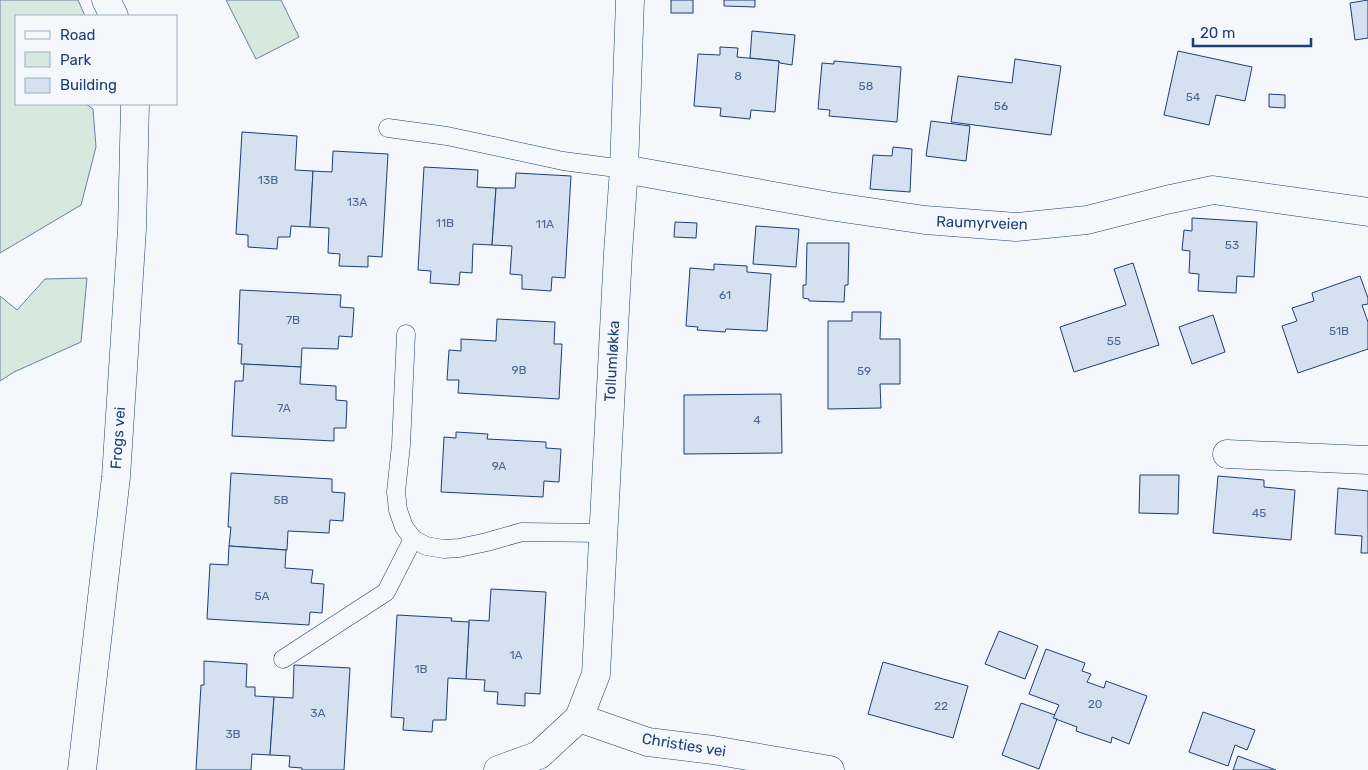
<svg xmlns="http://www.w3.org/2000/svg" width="1368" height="770" font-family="Rubik,sans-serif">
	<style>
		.green { fill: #d7e8df; stroke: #687fa3 }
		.building { fill: #d5e0f0; stroke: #1d3f73 }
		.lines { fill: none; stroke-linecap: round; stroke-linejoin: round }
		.lane-casing { stroke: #1d3f73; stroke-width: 19 }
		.street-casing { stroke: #1d3f73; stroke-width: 29 }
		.lane { stroke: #f4f7fb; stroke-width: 18 }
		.street { stroke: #f4f7fb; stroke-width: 28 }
		.labels { text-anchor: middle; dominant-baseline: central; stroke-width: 4; stroke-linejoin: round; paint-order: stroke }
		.number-label { font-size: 12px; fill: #4b6792 }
		.street-label { font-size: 15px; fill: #1d3f73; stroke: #f4f7fb }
	</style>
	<rect width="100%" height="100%" fill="#f4f7fb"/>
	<g class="green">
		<polygon points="0,0 78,0 85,16 16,16 16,104 86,104 93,109 96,147 81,205 0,253"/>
		<polygon points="226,0 281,0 299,37 256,59"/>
		<polygon points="87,278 81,342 14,372 0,381 0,296 17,310 45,279"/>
	</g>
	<g class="building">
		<rect x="671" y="0" width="22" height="13"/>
		<polygon points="724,0 755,0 755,7 724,6"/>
		<polygon points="1368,0 1368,38 1355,40 1350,3"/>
		<polygon points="752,31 795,35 792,65 780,63 779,61 750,58"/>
		<polygon points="720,47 738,48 737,57 779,61 775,112 751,110 750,119 720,116 721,108 694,106 698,54 720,55"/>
		<polygon points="1178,51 1252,67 1245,101 1216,95 1209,125 1164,115"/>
		<polygon points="1015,59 1061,66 1051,135 951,122 958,76 1012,83"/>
		<polygon points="834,61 901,67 897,122 829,116 830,110 818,109 822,63 834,64"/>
		<polygon points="1269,94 1285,95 1285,108 1269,107"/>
		<polygon points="931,121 970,126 966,161 926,156"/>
		<polygon points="242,132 297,136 295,170 313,171 310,227 291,226 290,237 278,237 277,249 248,247 248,235 236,234"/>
		<polygon points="893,147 912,149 910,192 870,189 873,155 892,156"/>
		<polygon points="333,151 388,154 382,257 368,256 368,267 339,266 340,254 328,253 329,228 310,227 313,171 332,172"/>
		<polygon points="424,167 478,170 477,187 496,188 492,245 473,244 472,273 460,272 459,285 430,283 431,271 418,270"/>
		<polygon points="516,173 571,176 565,278 552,277 551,291 522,289 522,275 510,274 512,246 492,245 496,188 515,188"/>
		<polygon points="1192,218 1257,222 1254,277 1237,276 1236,293 1198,291 1199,274 1189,273 1190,251 1182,250 1184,230 1192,231"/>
		<polygon points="675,222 697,223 696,238 674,237"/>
		<polygon points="756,226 799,229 796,267 753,264"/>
		<polygon points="807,243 849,243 848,285 845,285 844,302 809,301 809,299 803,298 803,285 806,285"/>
		<polygon points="1133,263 1159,345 1074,372 1060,327 1126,305 1114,269"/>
		<polygon points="714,264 747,266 747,272 771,274 767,331 726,329 725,332 697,330 698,327 686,326 690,268 714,270"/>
		<polygon points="1360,276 1368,298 1368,304 1362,305 1368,322 1368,349 1298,373 1282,326 1297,321 1292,308 1314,301 1312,293"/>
		<polygon points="240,290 341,295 340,307 354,308 352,337 339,336 338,349 302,348 301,367 241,364 242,344 238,344"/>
		<polygon points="852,312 881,312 880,339 900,339 900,384 880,384 881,408 828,409 828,321 852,321"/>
		<polygon points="1213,315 1225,352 1192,364 1179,327"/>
		<polygon points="497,319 555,322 554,344 562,344 559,399 458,393 459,380 447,380 449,350 461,351 461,339 496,341"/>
		<polygon points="244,364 301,367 300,384 336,386 336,400 347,401 346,428 334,428 334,441 232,436 235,381 243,381"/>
		<polygon points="781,394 782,453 684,454 684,395"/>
		<polygon points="456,432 488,434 487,439 546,442 546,448 561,449 559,482 544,481 543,497 441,492 444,437 456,438"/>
		<polygon points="231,473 332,479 332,492 345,493 343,521 330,520 329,533 288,531 287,550 229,546 231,527 228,527"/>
		<polygon points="1140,475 1179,475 1178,514 1139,513"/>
		<polygon points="1218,476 1264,480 1264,487 1295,490 1291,540 1213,533"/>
		<polygon points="1338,488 1368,491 1368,553 1361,553 1362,536 1335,534"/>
		<polygon points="229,546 286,550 285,568 313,570 311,583 324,584 322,613 310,612 309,625 207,619 210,564 228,565"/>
		<polygon points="491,589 546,592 540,694 525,693 525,706 497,704 498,692 484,691 485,680 466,679 469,620 489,621"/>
		<polygon points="397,615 452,618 451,621 469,622 466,679 448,678 446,720 433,720 432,732 403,730 404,718 391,717"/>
		<polygon points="999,631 1038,646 1025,679 985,664"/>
		<polygon points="1046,649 1085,663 1082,671 1091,674 1087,682 1104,688 1106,681 1147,696 1129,744 1112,737 1111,743 1076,731 1077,727 1053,718 1059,705 1029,694"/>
		<polygon points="204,661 247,664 246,687 255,687 255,696 274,697 270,755 252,754 251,770 196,770 201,685 204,685"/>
		<polygon points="883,662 968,686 953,738 868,714"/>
		<polygon points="294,665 350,668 344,770 302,770 302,768 289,767 290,756 270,755 274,697 293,698"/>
		<polygon points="1021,703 1055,715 1053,718 1057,719 1039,769 1002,755"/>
		<polygon points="1203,712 1255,730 1247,750 1235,745 1228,766 1189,752"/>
		<polygon points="1238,756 1276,770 1233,770"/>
	</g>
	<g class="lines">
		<defs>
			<g id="lane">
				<polyline points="388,128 447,136 563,161 624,169"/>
				<polyline points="406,334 401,445 396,492 398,510 404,527 413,539 426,546 444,549 459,548 487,542 522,532 602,533"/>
				<polyline points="283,659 386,592 413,539"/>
			</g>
			<g id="street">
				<polyline points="106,0 114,16"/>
				<polyline points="624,169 829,206 925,220 1016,227 1087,220 1166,200 1213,190 1368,212"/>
				<polyline points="1227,454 1368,460"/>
				<polyline points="579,718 596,674 618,253 624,169 630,0"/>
				<polyline points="82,770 116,477 132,229 135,104"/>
				<polyline points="498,770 539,755 579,718 648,742 713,750 830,770"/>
			</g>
		</defs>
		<use href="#lane" class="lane-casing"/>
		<use href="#street" class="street-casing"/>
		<use href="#lane" class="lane"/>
		<use href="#street" class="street"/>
	</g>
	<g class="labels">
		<g class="number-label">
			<text x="738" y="76">8</text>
			<text x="866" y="86">58</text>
			<text x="1193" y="97">54</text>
			<text x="1001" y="106">56</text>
			<text x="268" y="180">13B</text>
			<text x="357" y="202">13A</text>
			<text x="445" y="223">11B</text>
			<text x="545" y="224">11A</text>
			<text x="1232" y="245">53</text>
			<text x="725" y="295">61</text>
			<text x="293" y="320">7B</text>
			<text x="1339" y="331">51B</text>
			<text x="1114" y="341">55</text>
			<text x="519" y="370">9B</text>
			<text x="864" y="371">59</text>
			<text x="284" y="408">7A</text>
			<text x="757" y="420">4</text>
			<text x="499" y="466">9A</text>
			<text x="281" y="500">5B</text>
			<text x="1259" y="513">45</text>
			<text x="262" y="596">5A</text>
			<text x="516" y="655">1A</text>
			<text x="421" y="669">1B</text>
			<text x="1095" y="704">20</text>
			<text x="941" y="706">22</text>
			<text x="318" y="713">3A</text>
			<text x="233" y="734">3B</text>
		</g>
		<g class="street-label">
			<text transform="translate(982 223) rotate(2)">Raumyrveien</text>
			<text transform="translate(612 361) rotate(-87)">Tollumløkka</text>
			<text transform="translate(118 438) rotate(-86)">Frogs vei</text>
			<text transform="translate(684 745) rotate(9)">Christies vei</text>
		</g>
	</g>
	<rect x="15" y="15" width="162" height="90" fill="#f4f7fb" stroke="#9eadc5"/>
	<rect x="25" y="31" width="25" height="8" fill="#f4f7fb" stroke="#9eadc5"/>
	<text x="60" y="40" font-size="15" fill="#1d3f73">Road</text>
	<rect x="25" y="52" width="25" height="15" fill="#d7e8df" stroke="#9eadc5"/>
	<text x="60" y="65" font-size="15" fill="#1d3f73">Park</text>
	<rect x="25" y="78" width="25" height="15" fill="#d5e0f0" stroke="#9eadc5"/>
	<text x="60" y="90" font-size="15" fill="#1d3f73">Building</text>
	<path d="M1193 38v8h118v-8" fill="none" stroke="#1d3f73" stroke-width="2.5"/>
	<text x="1200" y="38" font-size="15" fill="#1d3f73" stroke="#f4f7fb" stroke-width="4" paint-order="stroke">20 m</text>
</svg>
